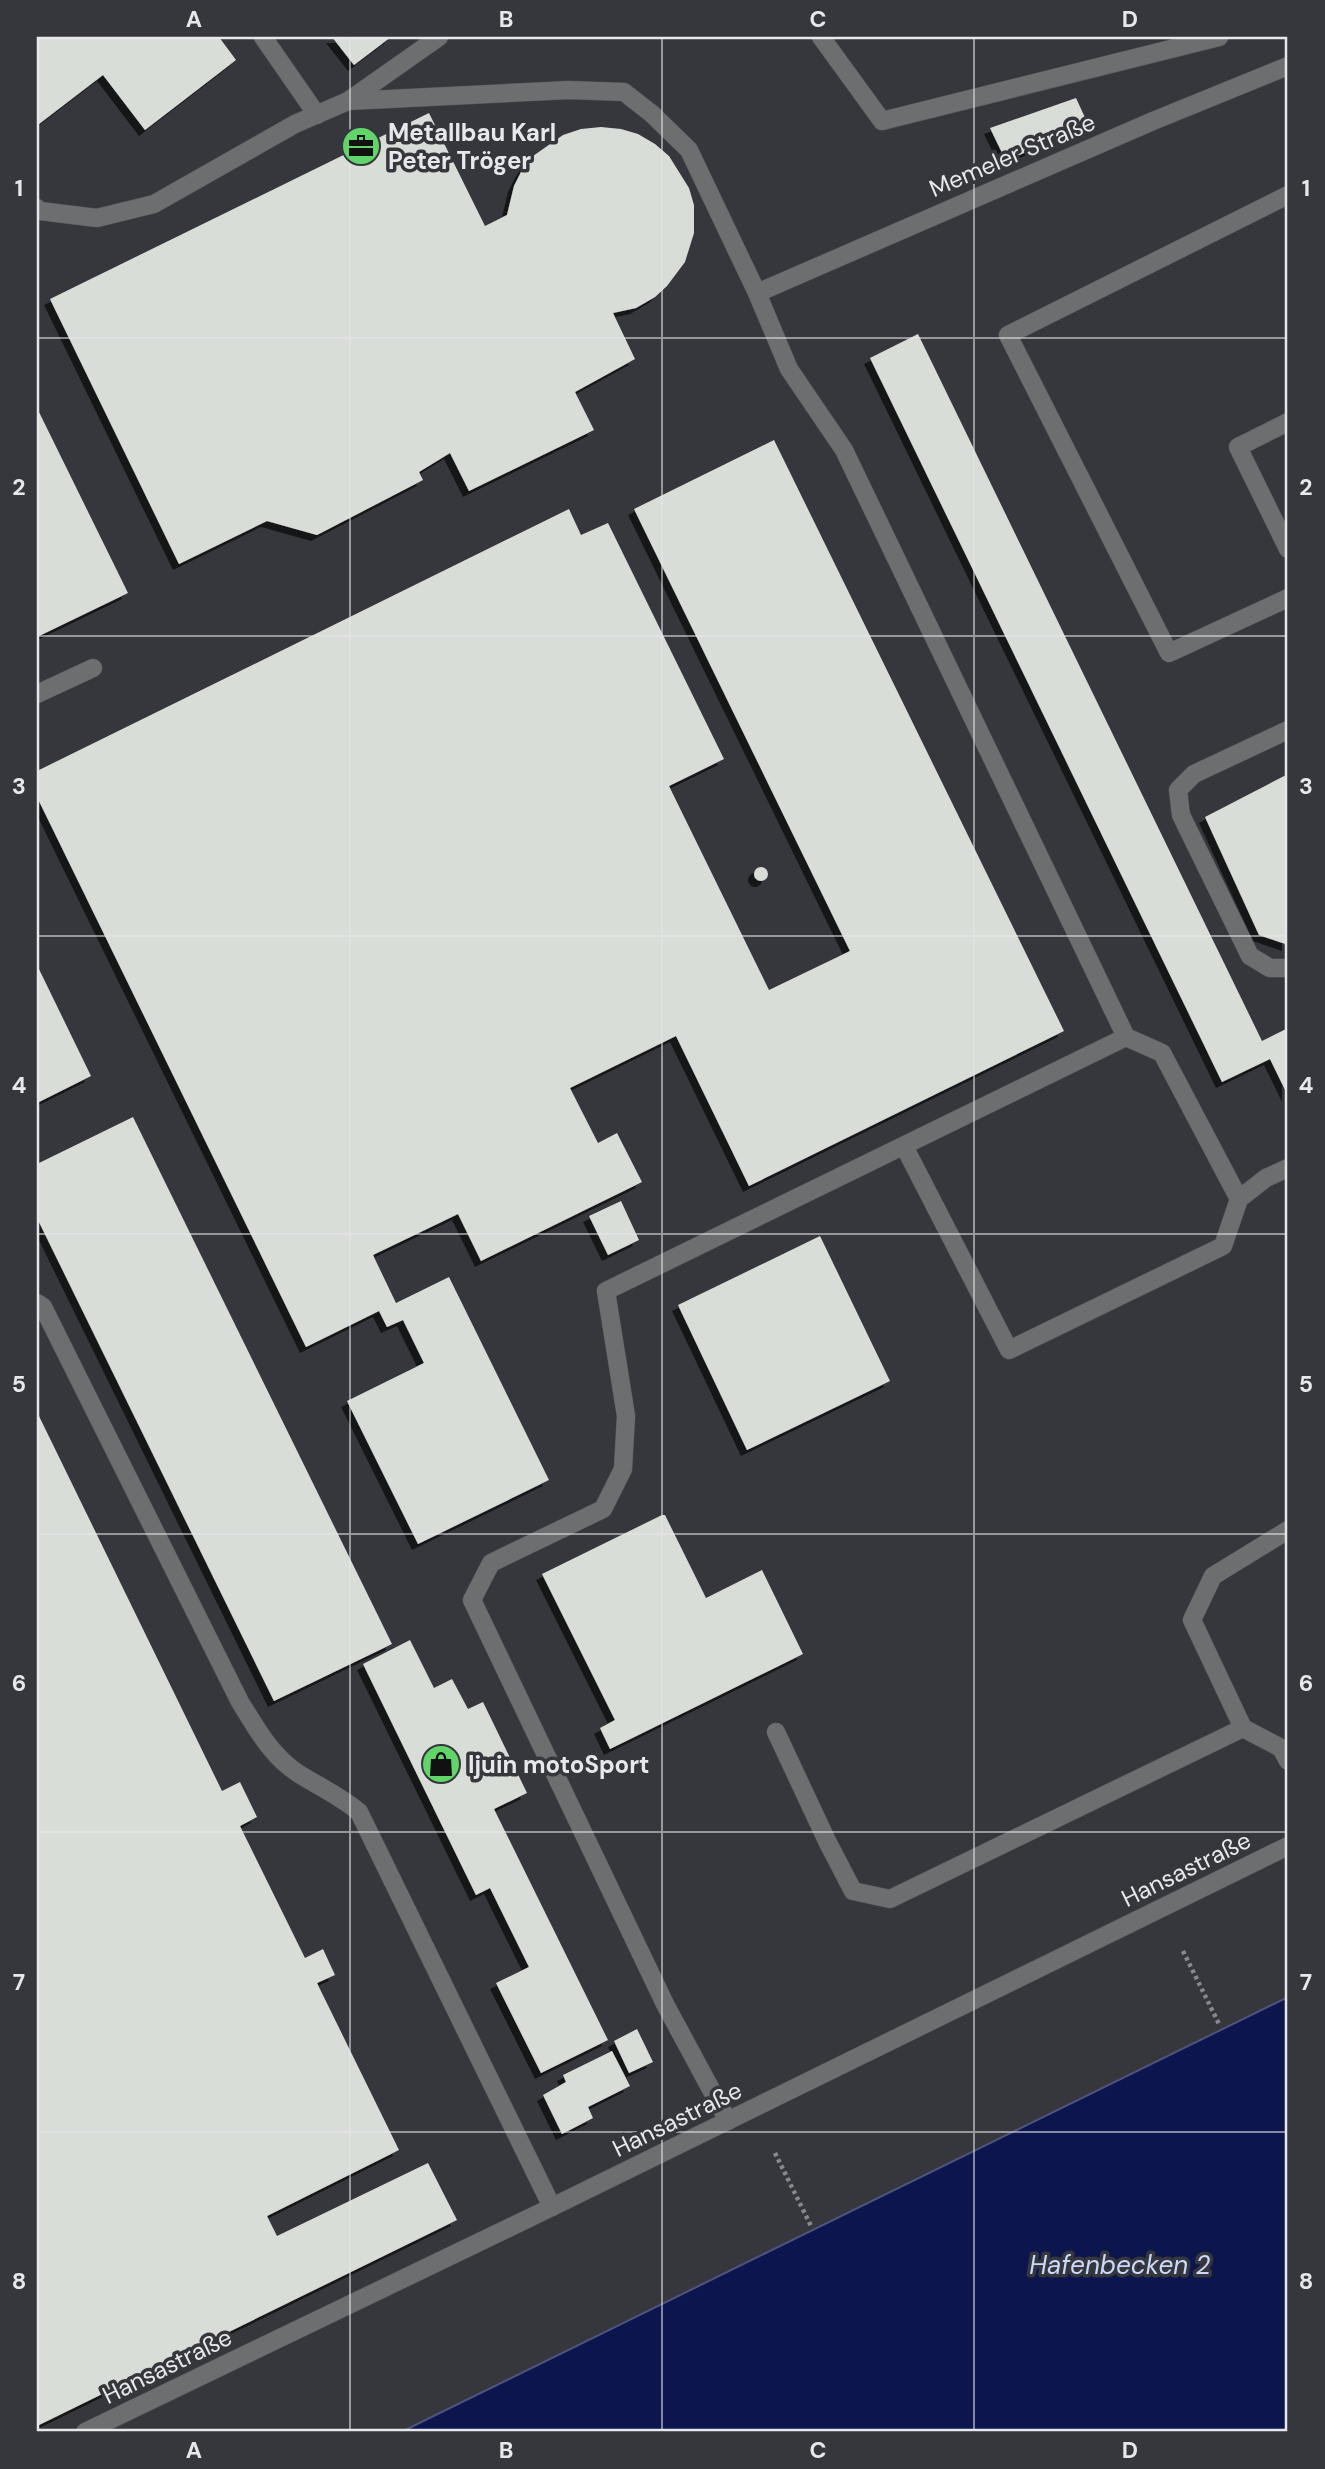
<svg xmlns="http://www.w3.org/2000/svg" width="1325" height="2469" font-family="'DM Sans',sans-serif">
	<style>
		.water { fill: #0d154f; stroke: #4e547e; stroke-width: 2 }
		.building { fill: #d8ddd8; filter: url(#shadow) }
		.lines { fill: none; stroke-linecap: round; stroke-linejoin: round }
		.service-casing { stroke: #515358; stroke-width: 19 }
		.minor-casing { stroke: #515358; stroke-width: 19 }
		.path { stroke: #88898d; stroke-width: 4.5; stroke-dasharray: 3.5 3.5; stroke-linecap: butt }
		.service { stroke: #6d6e70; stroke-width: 18 }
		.minor { stroke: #6d6e70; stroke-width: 18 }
		.grid { fill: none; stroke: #e7e8eb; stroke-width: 2; stroke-opacity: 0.55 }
		.labels { text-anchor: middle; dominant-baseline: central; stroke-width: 7; stroke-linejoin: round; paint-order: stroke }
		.poi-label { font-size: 24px; font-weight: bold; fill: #e7e8eb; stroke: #35373c; text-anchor: start }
		.street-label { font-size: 24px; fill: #e7e8eb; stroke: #35373c }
		.water-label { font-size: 26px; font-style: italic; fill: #cbd9fe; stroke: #35373c }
		.neatline { fill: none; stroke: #e7e8eb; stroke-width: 2.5 }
		.grid-label { font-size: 23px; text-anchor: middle; font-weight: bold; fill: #e7e8eb }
	</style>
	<defs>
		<filter id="shadow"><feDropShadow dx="-6" dy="6" stdDeviation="0" flood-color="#0009"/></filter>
	</defs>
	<rect width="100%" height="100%" fill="#35373c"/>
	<polygon class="water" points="1288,1997 1288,2432 401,2432"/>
	<g class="building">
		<polygon points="37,37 219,37 236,60 145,130 103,75 39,124 37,121"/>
		<polygon points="332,37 391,37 354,65"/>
		<polygon points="1076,98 1088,124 1006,161 990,128"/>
		<polygon points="429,113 485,226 507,215 514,186 522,170 533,156 563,135 581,129 601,127 621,129 638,134 655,144 669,156 689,188 694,205 694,233 685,262 667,286 655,297 636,308 613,313 635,359 575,392 594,430 469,491 450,453 419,472 423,480 317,535 267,521 179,564 50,299"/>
		<polygon points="918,334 1262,1041 1288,1028 1288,1096 1270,1059 1222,1082 870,358"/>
		<polygon points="37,408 128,593 37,637"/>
		<polygon points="774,440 1064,1031 749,1186 676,1036 570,1088 598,1143 617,1133 642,1182 481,1261 458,1214 373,1255 396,1303 449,1277 549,1480 418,1544 347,1401 424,1363 403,1320 387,1327 379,1311 306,1347 37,797 37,771 569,509 581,535 608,523 724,759 669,786 769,990 850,951 634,509"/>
		<polygon points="1288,774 1288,945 1259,935 1205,817"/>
		<circle cx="761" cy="874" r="7"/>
		<polygon points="37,965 91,1076 37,1103"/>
		<polygon points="133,1117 392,1644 274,1701 37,1218 37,1164"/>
		<polygon points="621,1201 639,1240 608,1255 589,1216"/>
		<polygon points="820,1236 890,1381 747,1450 678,1305"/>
		<polygon points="37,1412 222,1791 240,1782 257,1817 240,1826 305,1958 323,1949 335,1975 317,1983 399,2150 267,2216 277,2236 428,2163 457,2220 37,2426"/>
		<polygon points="662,1515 665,1515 706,1598 762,1570 803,1654 610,1749 600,1728 615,1720 542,1574"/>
		<polygon points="410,1640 434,1688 452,1679 468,1709 483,1702 527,1793 494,1809 608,2040 541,2073 496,1983 529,1967 490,1888 476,1895 363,1664"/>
		<polygon points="637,2029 653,2062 629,2073 614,2041"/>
		<polygon points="612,2051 630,2086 588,2107 593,2118 562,2134 543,2095 566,2082 563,2075"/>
	</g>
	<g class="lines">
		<defs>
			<g id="service">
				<polyline points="263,37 317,115"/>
				<polyline points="821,37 882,121 1219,37"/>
				<polyline points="348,101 439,37"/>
				<polyline points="1288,195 1008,335 1169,653 1288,598"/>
				<polyline points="37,208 40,211 97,218 154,204 295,124 348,101 569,90 624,92 652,114 689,150 757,293 789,369 844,450 1126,1037 606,1291 626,1416 623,1469 603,1509 491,1563 472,1600 665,2004 728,2121"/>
				<polyline points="1288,422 1238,447 1288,549"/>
				<polyline points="37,694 93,668"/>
				<polyline points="1288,730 1194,774 1178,790 1181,815 1250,956 1270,968 1288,968"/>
				<polyline points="1126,1037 1162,1053 1239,1199"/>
				<polyline points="904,1146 1009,1350 1223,1246 1239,1199 1266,1178 1288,1168"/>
				<path d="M37,1303L43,1307L240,1702C257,1729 271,1756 299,1774C320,1787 340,1796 359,1812L552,2207"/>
				<polyline points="1243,1728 1192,1620 1213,1576 1288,1530"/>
				<polyline points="776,1732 827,1841 853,1891 890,1899 1243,1728 1281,1748 1288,1761"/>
			</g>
			<g id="minor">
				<polyline points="757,293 1153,121 1288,66"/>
				<polyline points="85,2432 552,2207 1288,1846"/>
			</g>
		</defs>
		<use href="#service" class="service-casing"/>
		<use href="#minor" class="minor-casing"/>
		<g class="path">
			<polyline points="1183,1951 1220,2026"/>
			<polyline points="775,2153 811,2226"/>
		</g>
		<use href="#service" class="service"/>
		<use href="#minor" class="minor"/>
	</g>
	<path class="grid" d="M350,37V2432M662,37V2432M974,37V2432M37,338H1288M37,636H1288M37,936H1288M37,1234H1288M37,1534H1288M37,1832H1288M37,2132H1288"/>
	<defs>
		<symbol id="office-disc" viewBox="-11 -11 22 22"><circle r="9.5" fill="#61d46a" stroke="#35373c"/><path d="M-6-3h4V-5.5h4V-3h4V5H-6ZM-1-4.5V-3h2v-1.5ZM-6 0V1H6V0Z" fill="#111"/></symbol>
		<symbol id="shop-disc" viewBox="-11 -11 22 22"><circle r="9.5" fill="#61d46a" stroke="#35373c"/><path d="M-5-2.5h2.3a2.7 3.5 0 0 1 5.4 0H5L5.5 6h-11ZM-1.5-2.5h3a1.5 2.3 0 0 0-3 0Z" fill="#111"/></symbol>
	</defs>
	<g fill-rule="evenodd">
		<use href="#office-disc" x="339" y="124" width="44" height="44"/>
		<use href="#shop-disc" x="419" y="1742" width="44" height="44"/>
	</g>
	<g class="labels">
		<g class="poi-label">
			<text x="388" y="132">Metallbau Karl<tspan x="388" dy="28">Peter Tröger</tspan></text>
			<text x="468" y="1764">Ijuin motoSport</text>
		</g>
		<g class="street-label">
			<text transform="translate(1012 155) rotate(-23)">Memeler Straße</text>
			<text transform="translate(1186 1869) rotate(-26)">Hansastraße</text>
			<text transform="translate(677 2119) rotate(-26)">Hansastraße</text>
			<text transform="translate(167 2366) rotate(-26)">Hansastraße</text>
		</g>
		<g class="water-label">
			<text x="1120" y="2265">Hafenbecken 2</text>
		</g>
	</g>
	<rect width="1325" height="2469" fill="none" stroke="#35373c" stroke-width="77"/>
	<rect x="38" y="38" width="1248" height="2392" class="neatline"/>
	<g class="grid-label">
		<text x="194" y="27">A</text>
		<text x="506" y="27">B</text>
		<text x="818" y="27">C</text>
		<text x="1130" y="27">D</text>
		<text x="19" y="196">1</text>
		<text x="1306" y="196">1</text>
		<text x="19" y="495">2</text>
		<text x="1306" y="495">2</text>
		<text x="19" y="794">3</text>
		<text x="1306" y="794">3</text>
		<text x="19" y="1093">4</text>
		<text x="1306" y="1093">4</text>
		<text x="19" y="1392">5</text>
		<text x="1306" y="1392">5</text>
		<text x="19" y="1691">6</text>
		<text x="1306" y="1691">6</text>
		<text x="19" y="1990">7</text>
		<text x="1306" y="1990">7</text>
		<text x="19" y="2289">8</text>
		<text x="1306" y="2289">8</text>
		<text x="194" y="2458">A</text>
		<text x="506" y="2458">B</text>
		<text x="818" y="2458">C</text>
		<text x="1130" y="2458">D</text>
	</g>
</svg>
